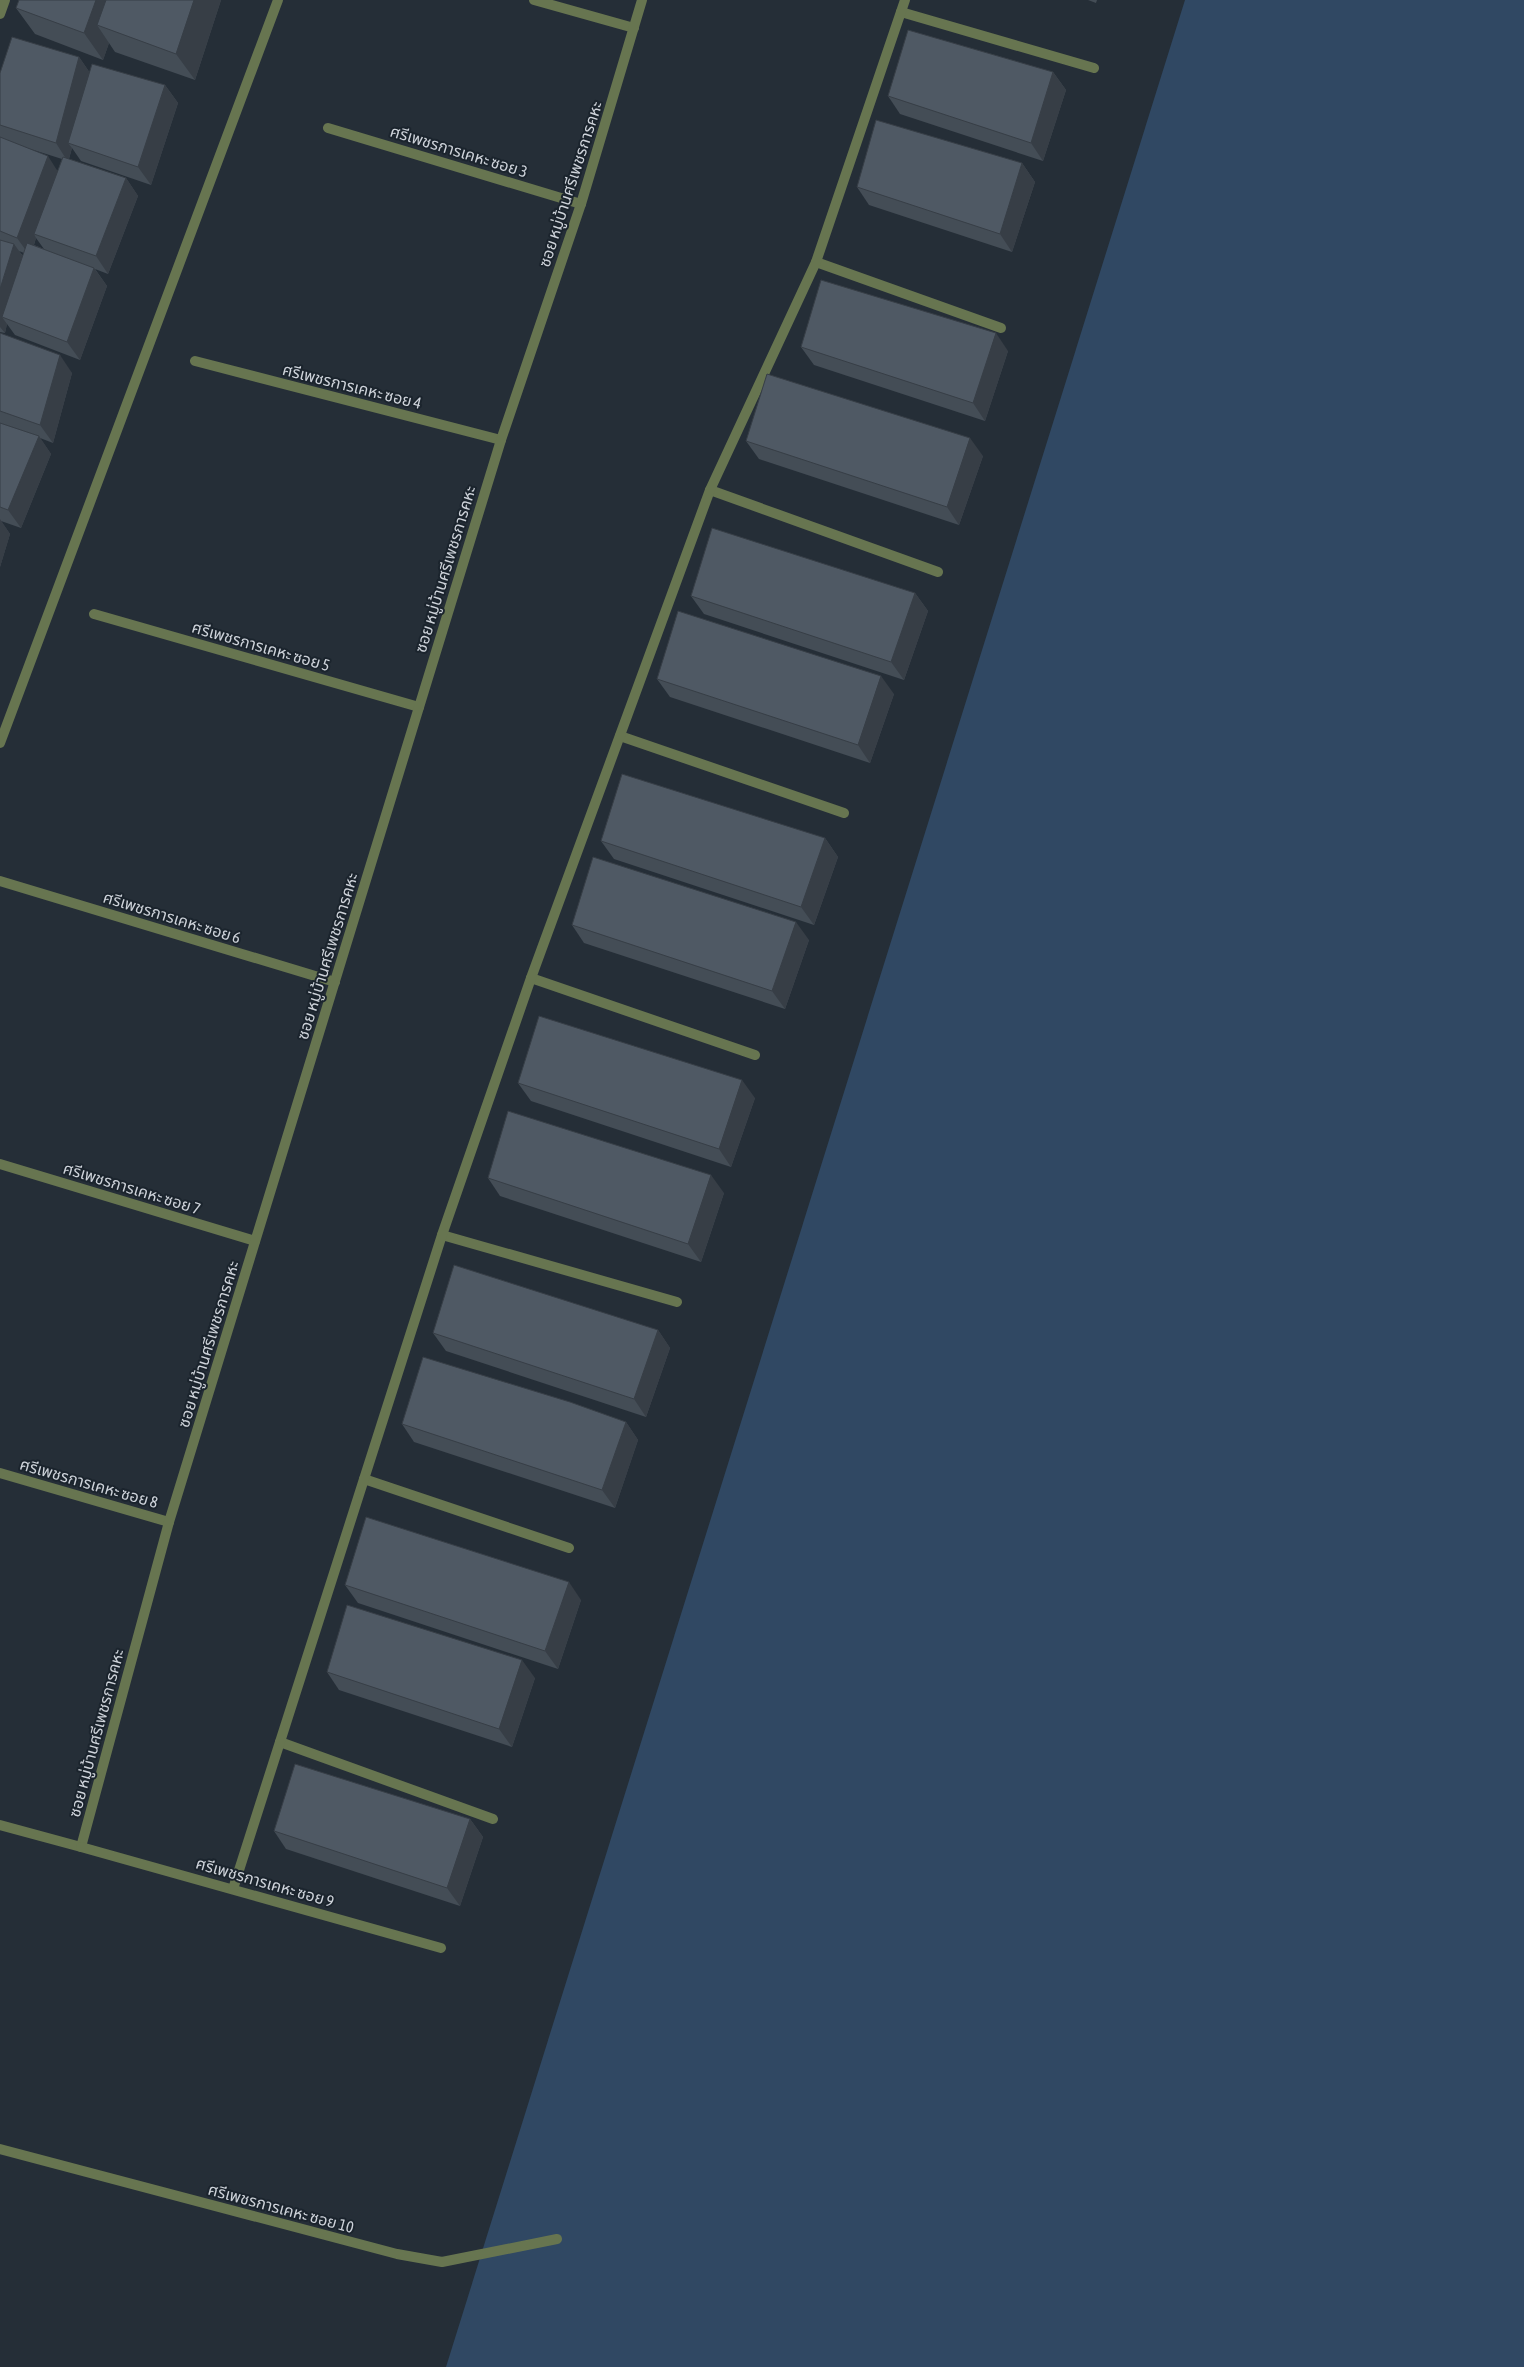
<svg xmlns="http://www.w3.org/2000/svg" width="1524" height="2367" font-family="'Asap Condensed','Noto Sans Thai',sans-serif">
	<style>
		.green { fill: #304863 }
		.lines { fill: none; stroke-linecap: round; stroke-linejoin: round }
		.minor { stroke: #677550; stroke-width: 10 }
		.wall { fill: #444d56; fill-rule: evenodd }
		.shaded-wall { fill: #373e46 }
		.building { fill: #4f5964; stroke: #373e46 }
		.labels { text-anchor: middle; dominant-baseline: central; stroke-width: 4; stroke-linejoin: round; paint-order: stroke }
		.street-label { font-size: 16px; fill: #ced3da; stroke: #1b242d }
	</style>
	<rect width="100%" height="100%" fill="#252e37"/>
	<polygon class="green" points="1185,0 1524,0 1524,2367 446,2367"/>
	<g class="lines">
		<g class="minor">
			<polyline points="534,0 634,28"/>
			<polyline points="901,12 1094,68"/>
			<polyline points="0,14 5,0"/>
			<polyline points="328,128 581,204"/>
			<polyline points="816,262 1001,328"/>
			<polyline points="195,361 501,440"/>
			<polyline points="710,490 938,572"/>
			<polyline points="94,614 419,707"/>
			<polyline points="620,736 844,813"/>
			<polyline points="0,743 278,0"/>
			<polyline points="0,881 335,982"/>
			<polyline points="531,978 755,1055"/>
			<polyline points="0,1164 255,1241"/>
			<polyline points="442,1235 677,1302"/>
			<polyline points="0,1473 169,1522"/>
			<polyline points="364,1479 569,1548"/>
			<polyline points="280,1742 493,1819"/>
			<polyline points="0,1825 81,1847 169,1522 501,440 581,204 642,0"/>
			<polyline points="81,1847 441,1948"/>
			<polyline points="233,1889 442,1235 531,978 710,490 816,262 905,0"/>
			<polyline points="0,2149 397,2254 442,2262 557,2239"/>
		</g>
	</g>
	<g class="wall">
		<polygon points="221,0 195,80 115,52 109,43 103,60 35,34 16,8"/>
		<polygon points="1088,0 1097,0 1096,3"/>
		<path d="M79,57L90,73L165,85L178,103L151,185L81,161L72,148L69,159L126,178L138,196L108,274L95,269L107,286L80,360L15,335L7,324L5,333L0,332V73ZM24,147L62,159L58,171ZM36,238L44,249L34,245ZM19,251L24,253L23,256Z"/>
		<polygon points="1053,72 1066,90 1043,161 900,114 888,96"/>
		<polygon points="1022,163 1035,182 1012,252 869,205 857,187"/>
		<polygon points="0,333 72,373 53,443 40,438 51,454 21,528 1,521 10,534 0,567"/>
		<polygon points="801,347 1008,351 985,421 814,365"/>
		<polygon points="746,441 983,456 959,525 759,459"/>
		<polygon points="915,593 928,611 904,680 704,614 691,596"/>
		<polygon points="657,679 894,694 870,763 670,697"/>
		<polygon points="825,838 838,857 814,925 614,859 601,841"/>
		<polygon points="572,925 809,940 785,1009 584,943"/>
		<polygon points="518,1083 755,1098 731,1167 531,1101"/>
		<polygon points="488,1178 724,1193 701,1262 500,1196"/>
		<polygon points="658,1330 670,1348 646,1417 446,1351 433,1333"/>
		<polygon points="626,1422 638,1440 615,1508 414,1442 402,1424"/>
		<polygon points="345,1585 581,1600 558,1669 358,1603"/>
		<polygon points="327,1672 535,1678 512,1747 339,1690"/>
		<polygon points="470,1819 483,1837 460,1906 286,1849 274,1831"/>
	</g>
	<g class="shaded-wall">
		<polygon points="96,0 124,0 97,25 109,43 103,60 84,33"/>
		<polygon points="194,0 221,0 195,80 176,54"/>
		<polygon points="79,57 92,76 68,143 72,148 68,162 56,143"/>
		<polygon points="1053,72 1066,90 1043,161 1031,143"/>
		<polygon points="165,85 178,103 151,185 138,167"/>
		<polygon points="48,156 60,175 34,234 36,238 30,256 17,238"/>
		<polygon points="1022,163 1035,182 1012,252 1000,234"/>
		<polygon points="126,178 138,196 108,274 96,256"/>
		<polygon points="14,244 27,262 2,317 7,324 5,333 0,327 0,289"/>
		<polygon points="94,268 107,286 80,360 67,342"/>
		<polygon points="996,333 1008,351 985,421 973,403"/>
		<polygon points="60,355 72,373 53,443 40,425"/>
		<polygon points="39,436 51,454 21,528 8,510"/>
		<polygon points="970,438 983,456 959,525 947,507"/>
		<polygon points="0,519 10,534 0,567"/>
		<polygon points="915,593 928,611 904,680 891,662"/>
		<polygon points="881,676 894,694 870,763 858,745"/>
		<polygon points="825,838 838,857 814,925 801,907"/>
		<polygon points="796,922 809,940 785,1009 772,991"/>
		<polygon points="742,1080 755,1098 731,1167 719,1149"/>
		<polygon points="711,1175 724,1193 701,1262 688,1244"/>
		<polygon points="658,1330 670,1348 646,1417 634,1399"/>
		<polygon points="626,1422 638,1440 615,1508 602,1490"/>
		<polygon points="569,1582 581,1600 558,1669 545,1651"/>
		<polygon points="522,1660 535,1678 512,1747 499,1729"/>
		<polygon points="470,1819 483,1837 460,1906 447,1888"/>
	</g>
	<g class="building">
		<polygon points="19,0 96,0 84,33 16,8"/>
		<polygon points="106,0 194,0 176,54 97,25"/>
		<polygon points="908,30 1053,72 1031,143 888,96"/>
		<polygon points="12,37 79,57 56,143 0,125 0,73"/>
		<polygon points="92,64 165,85 138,167 68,143"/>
		<polygon points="876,120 1022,163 1000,234 857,187"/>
		<polygon points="0,137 48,156 17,238 0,231"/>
		<polygon points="63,157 126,178 96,256 34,234"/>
		<polygon points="0,240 14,244 0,289"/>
		<polygon points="27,243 94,268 67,342 2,317"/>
		<polygon points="821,280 996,333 973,403 801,347"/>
		<polygon points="0,333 60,355 40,425 0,411"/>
		<polygon points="767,374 970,438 947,507 746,441"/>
		<polygon points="0,423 39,436 8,510 0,507"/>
		<polygon points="712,528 915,593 891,662 691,596"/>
		<polygon points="678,611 881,676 858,745 657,679"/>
		<polygon points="622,774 825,838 801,907 601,841"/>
		<polygon points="593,857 796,922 772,991 572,925"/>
		<polygon points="539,1016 742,1080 719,1149 518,1083"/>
		<polygon points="508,1111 711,1175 688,1244 488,1178"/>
		<polygon points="454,1265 658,1330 634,1399 433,1333"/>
		<polygon points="423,1357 570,1402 626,1422 602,1490 402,1424"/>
		<polygon points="366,1517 569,1582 545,1651 345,1585"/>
		<polygon points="347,1605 522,1660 499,1729 327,1672"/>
		<polygon points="295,1764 470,1819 447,1888 274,1831"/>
	</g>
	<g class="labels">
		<g class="street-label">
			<text transform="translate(459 151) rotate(17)">ศรีเพชรการเคหะ ซอย 3</text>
			<text transform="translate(570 184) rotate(-72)">ซอย หมู่บ้านศรีเพชรการคหะ</text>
			<text transform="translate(352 386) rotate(14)">ศรีเพชรการเคหะ ซอย 4</text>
			<text transform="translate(445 569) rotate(-73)">ซอย หมู่บ้านศรีเพชรการคหะ</text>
			<text transform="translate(261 646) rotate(16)">ศรีเพชรการเคหะ ซอย 5</text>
			<text transform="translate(172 917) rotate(17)">ศรีเพชรการเคหะ ซอย 6</text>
			<text transform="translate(327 956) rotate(-73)">ซอย หมู่บ้านศรีเพชรการคหะ</text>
			<text transform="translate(132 1188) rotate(17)">ศรีเพชรการเคหะ ซอย 7</text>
			<text transform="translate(208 1344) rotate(-73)">ซอย หมู่บ้านศรีเพชรการคหะ</text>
			<text transform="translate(89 1483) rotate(16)">ศรีเพชรการเคหะ ซอย 8</text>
			<text transform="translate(96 1733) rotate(-75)">ซอย หมู่บ้านศรีเพชรการคหะ</text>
			<text transform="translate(265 1882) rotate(16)">ศรีเพชรการเคหะ ซอย 9</text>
			<text transform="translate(281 2208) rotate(15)">ศรีเพชรการเคหะ ซอย 10</text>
		</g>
	</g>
</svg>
